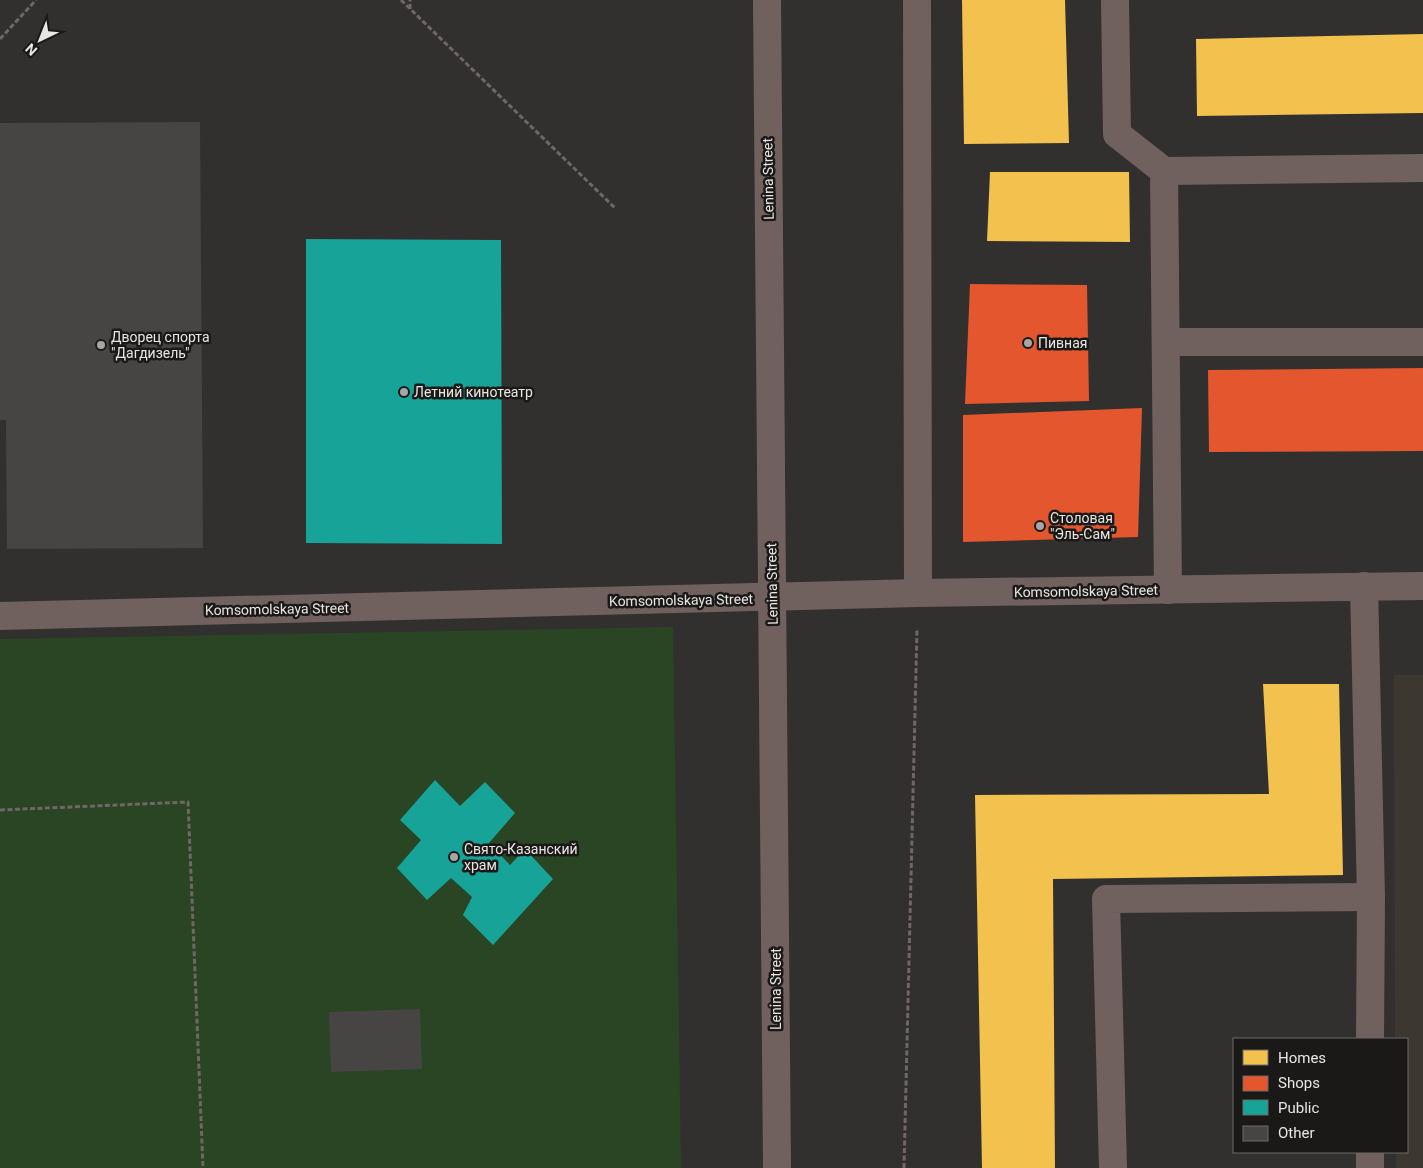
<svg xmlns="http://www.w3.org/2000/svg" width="1423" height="1168" font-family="Roboto,sans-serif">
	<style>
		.built { fill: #3d382f }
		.green { fill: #294523 }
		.homes { fill: #f2c14e }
		.shops { fill: #e4572e }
		.public { fill: #17a398 }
		.building { fill: #474544 }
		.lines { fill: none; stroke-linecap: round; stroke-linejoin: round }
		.path { stroke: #706665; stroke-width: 3; stroke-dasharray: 5 2.5; stroke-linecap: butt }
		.minor { stroke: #70615f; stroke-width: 28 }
		.poi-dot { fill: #a8a6a4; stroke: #1a1917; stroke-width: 2 }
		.labels { text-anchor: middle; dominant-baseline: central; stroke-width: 5; stroke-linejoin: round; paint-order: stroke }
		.street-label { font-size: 14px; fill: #e8e6e3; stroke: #1a1917 }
		.poi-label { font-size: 14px; fill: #e8e6e3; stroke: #1a1917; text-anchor: start }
	</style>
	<rect width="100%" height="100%" fill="#32302e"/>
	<polygon class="built" points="1394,675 1423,675 1423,1168 1396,1168 1396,1152 1407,1152 1407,1039 1395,1039"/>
	<polygon class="green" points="673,627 681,1168 0,1168 0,639"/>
	<g class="homes">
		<polygon points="962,0 1065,0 1069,143 964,144"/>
		<polygon points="1423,34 1423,113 1197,116 1196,39"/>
		<polygon points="990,172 1129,172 1130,242 987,241"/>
		<polygon points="1263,684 1339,684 1343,875 1053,879 1055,1168 982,1168 975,795 1269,794"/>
	</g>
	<g class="shops">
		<polygon points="970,284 1087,285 1089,401 965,404"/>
		<polygon points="1423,368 1423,451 1209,452 1208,370"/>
		<polygon points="1142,408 1138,537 963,542 963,415"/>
	</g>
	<g class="public">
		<polygon points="306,239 501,240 502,544 306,543"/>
		<polygon points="435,780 460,806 485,782 515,813 489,843 510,865 525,849 553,879 493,945 463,915 472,897 451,878 427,900 397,868 421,840 400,820"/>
	</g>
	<g class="building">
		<polygon points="200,122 203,548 7,549 6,420 0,420 0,123"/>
		<polygon points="420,1009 422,1069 331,1072 329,1012"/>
	</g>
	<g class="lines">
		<g class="path">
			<polyline points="401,0 615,208"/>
			<polyline points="410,9 410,0"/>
			<polyline points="0,39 36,0"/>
			<polyline points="0,810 188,802 203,1168"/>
			<polyline points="904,1168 917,629"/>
		</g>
		<g class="minor">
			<polyline points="767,0 777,1168"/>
			<polyline points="917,0 918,593"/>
			<polyline points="1115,0 1117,134 1164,171 1168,590"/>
			<polyline points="1164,171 1423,168"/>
			<polyline points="1166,342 1423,342"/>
			<polyline points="1364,586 1371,897 1370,1039"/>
			<polyline points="0,616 918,593 1423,586"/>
			<polyline points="1113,1168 1106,899 1371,897"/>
			<polyline points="1370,1168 1370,1152"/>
		</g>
	</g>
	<g class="poi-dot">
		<circle cx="1028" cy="343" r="5"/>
		<circle cx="101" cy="345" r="5"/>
		<circle cx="404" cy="392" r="5"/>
		<circle cx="1040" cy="526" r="5"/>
		<circle cx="454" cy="857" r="5"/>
	</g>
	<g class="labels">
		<g class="street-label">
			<text transform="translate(768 179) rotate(-91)">Lenina Street</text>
			<text transform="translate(772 584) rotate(-91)">Lenina Street</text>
			<text transform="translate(1086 591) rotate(-1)">Komsomolskaya Street</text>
			<text transform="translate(681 600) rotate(-1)">Komsomolskaya Street</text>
			<text transform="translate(277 609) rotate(-1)">Komsomolskaya Street</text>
			<text transform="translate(776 989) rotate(-90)">Lenina Street</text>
		</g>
		<g class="poi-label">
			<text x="111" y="337">Дворец спорта<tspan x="111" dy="16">"Дагдизель"</tspan></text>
			<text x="1038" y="343">Пивная</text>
			<text x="414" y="392">Летний кинотеатр</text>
			<text x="1050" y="518">Столовая<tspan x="1050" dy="16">"Эль-Сам"</tspan></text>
			<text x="464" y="849">Свято-Казанский<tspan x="464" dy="16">храм</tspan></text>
		</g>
	</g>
	<rect x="1233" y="1038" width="175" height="115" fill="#1a1917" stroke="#6c6b69"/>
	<rect x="1243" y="1050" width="25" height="15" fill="#f2c14e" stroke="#6c6b69"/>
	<text x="1278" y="1063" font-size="15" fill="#e8e6e3">Homes</text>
	<rect x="1243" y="1076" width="25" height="15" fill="#e4572e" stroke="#6c6b69"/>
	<text x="1278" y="1088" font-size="15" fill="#e8e6e3">Shops</text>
	<rect x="1243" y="1100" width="25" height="15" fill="#17a398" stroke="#6c6b69"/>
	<text x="1278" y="1113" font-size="15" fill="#e8e6e3">Public</text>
	<rect x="1243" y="1126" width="25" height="15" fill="#474544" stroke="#6c6b69"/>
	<text x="1278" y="1138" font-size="15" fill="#e8e6e3">Other</text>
	<g transform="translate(40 40) rotate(223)" stroke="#1a1917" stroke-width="4" paint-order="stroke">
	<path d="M0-4L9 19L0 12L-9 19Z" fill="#e8e6e3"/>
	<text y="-8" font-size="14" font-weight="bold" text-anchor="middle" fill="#e8e6e3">N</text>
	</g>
</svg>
